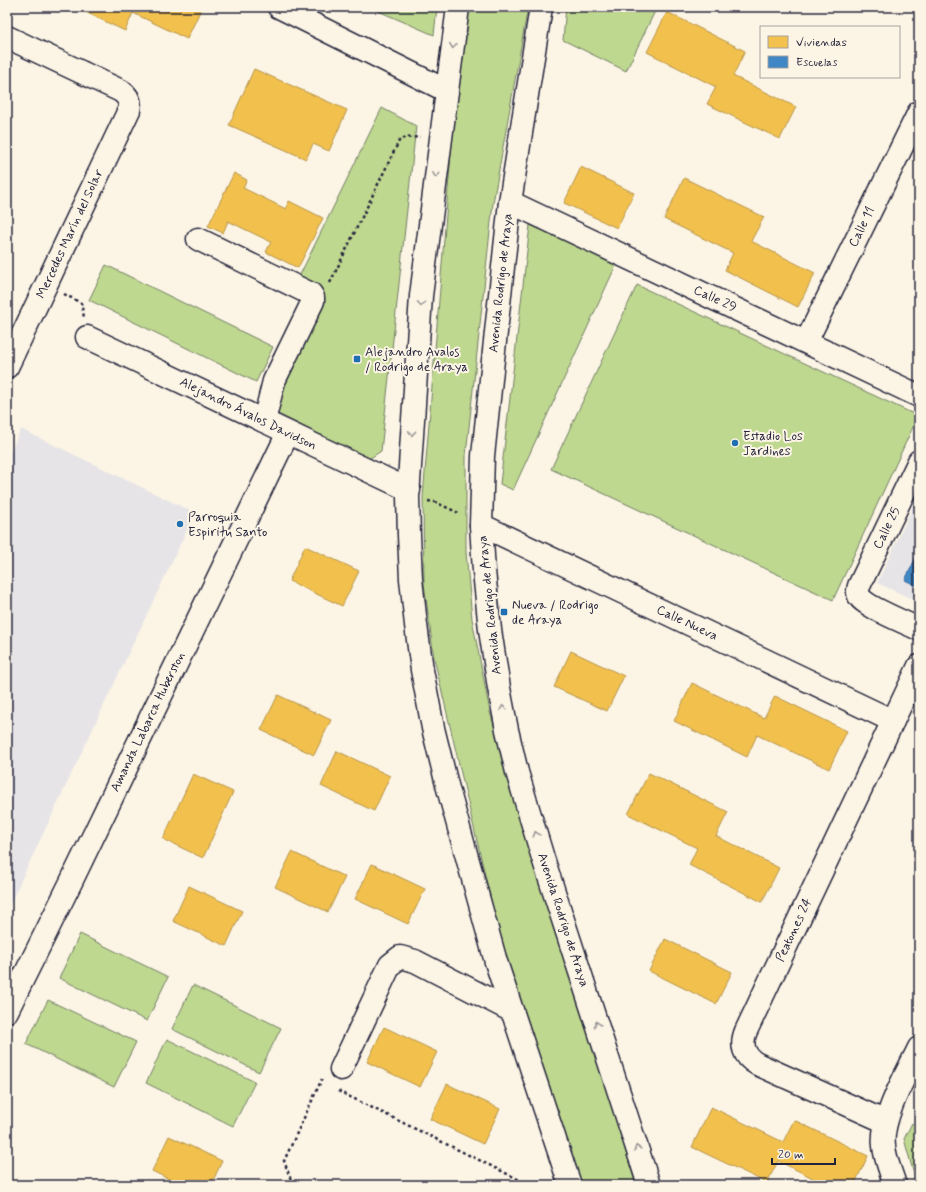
<svg xmlns="http://www.w3.org/2000/svg" width="926" height="1192" font-family="Mynerve,sans-serif">
	<style>
		.built { fill: #e6e4e7 }
		.green { fill: #bfd88f; stroke: #707d65 }
		.homes { fill: #f2c14e; stroke: #b49148 }
		.schools { fill: #3f88c5; stroke: #36699c }
		.lines { fill: none; stroke-linecap: round; stroke-linejoin: round }
		.minor-casing { stroke: #22223b; stroke-width: 25 }
		.major-casing { stroke: #22223b; stroke-width: 25 }
		.path { stroke: #22223b; stroke-width: 2.5; stroke-dasharray: 3 3; stroke-linecap: butt }
		.minor { stroke: #fcf5e5; stroke-width: 22 }
		.major { stroke: #fcf5e5; stroke-width: 22 }
		.oneway { stroke: #9a9698 }
		.poi-dot { fill: #1f6fb2; stroke: #fcf5e5; stroke-width: 1.5 }
		.labels { text-anchor: middle; dominant-baseline: central; stroke-width: 4; stroke-linejoin: round; paint-order: stroke }
		.street-label { font-size: 13px; fill: #22223b; stroke: #fcf5e5 }
		.poi-label { font-size: 13px; fill: #22223b; stroke: #fcf5e5; text-anchor: start }
	</style>
	<rect width="100%" height="100%" fill="#fcf5e5"/>
	<filter id="ink" filterUnits="userSpaceOnUse"><feTurbulence type="fractalNoise" baseFrequency=".025" numOctaves="2"/><feDisplacementMap in="SourceGraphic" scale="8" xChannelSelector="R" yChannelSelector="G"/><feConvolveMatrix kernelMatrix="1 2 1 2 8 2 1 2 1" color-interpolation-filters="sRGB"/></filter>
	<g filter="url(#ink)">
		<g class="built">
			<polygon points="21,429 195,513 7,910 7,459"/>
			<polygon points="919,494 919,602 877,583"/>
		</g>
		<g class="green">
			<polygon points="369,7 437,7 434,35"/>
			<polygon points="468,7 528,7 493,203 466,455 466,552 472,619 490,712 636,1185 580,1185 505,960 434,658 424,583 423,497 456,92"/>
			<polygon points="566,7 657,7 626,71 563,40"/>
			<polygon points="382,108 416,126 381,451 369,459 260,405 315,293 296,283"/>
			<polygon points="530,225 617,263 513,490 500,484"/>
			<polygon points="106,265 273,347 256,382 89,300"/>
			<polygon points="637,285 918,416 833,600 551,469"/>
			<polygon points="80,934 168,977 147,1021 59,978"/>
			<polygon points="193,985 281,1028 259,1072 172,1029"/>
			<polygon points="48,1000 136,1042 114,1087 26,1044"/>
			<polygon points="167,1039 255,1082 233,1126 146,1083"/>
			<polygon points="912,1123 919,1127 919,1185 917,1185 904,1139"/>
		</g>
		<g class="homes">
			<polygon points="75,7 202,7 187,39 133,13 125,31"/>
			<polygon points="667,12 745,51 733,76 796,107 780,139 707,104 716,87 647,52"/>
			<polygon points="254,69 347,110 329,151 313,144 306,159 229,125"/>
			<polygon points="581,167 634,193 617,228 564,203"/>
			<polygon points="234,173 247,180 243,188 286,209 289,201 323,218 298,268 266,252 271,242 228,221 223,233 208,226"/>
			<polygon points="684,178 764,217 751,241 815,273 798,307 725,270 733,253 664,219"/>
			<polygon points="305,546 359,571 342,606 289,581"/>
			<polygon points="571,651 624,676 607,711 554,687"/>
			<polygon points="692,683 764,718 775,696 847,731 829,769 757,735 747,757 674,721"/>
			<polygon points="278,695 331,720 314,755 261,730"/>
			<polygon points="337,751 390,776 374,811 321,786"/>
			<polygon points="649,773 728,812 716,836 779,868 762,902 689,865 697,848 628,814"/>
			<polygon points="193,774 233,792 203,858 163,839"/>
			<polygon points="292,852 345,877 328,912 275,887"/>
			<polygon points="372,864 425,889 408,924 355,899"/>
			<polygon points="189,886 242,911 226,946 173,921"/>
			<polygon points="665,939 732,972 716,1004 649,971"/>
			<polygon points="384,1027 437,1052 420,1087 367,1062"/>
			<polygon points="447,1084 500,1109 483,1144 430,1119"/>
			<polygon points="711,1107 783,1142 794,1120 868,1156 854,1185 827,1185 778,1161 767,1183 692,1147"/>
			<polygon points="169,1136 222,1161 211,1185 181,1185 152,1171"/>
		</g>
		<g class="schools">
			<polygon points="919,522 919,534 914,532"/>
			<polygon points="919,551 919,587 905,580"/>
		</g>
		<g class="lines">
			<defs>
				<g id="minor">
					<polyline points="279,7 447,91"/>
					<path d="M7,37L121,91C128,96 131,102 129,110L7,367"/>
					<polyline points="510,202 919,396"/>
					<polyline points="198,239 311,294 313,297 313,301 274,381 264,421"/>
					<polyline points="87,337 409,490"/>
					<polyline points="806,342 919,112"/>
					<path d="M919,461L859,586C858,589 857,593 859,596C862,605 908,624 919,629"/>
					<polyline points="481,525 893,721"/>
					<polyline points="7,1011 72,880 288,433"/>
					<polyline points="341,1069 390,965 400,957 415,961 512,1011"/>
					<path d="M886,1122L757,1064C744,1057 740,1045 746,1031L919,666"/>
					<path d="M895,1185C891,1172 885,1159 884,1146C880,1119 907,1073 919,1048"/>
				</g>
				<g id="major">
					<polyline points="458,7 447,91 421,296 408,497 409,535 411,579 416,625 422,670 433,728 447,785 496,962 570,1185"/>
					<polyline points="541,7 510,202 493,360 483,456 481,525 484,571 490,630 499,688 507,730 517,772 543,858 649,1185"/>
				</g>
			</defs>
			<use href="#minor" class="minor-casing"/>
			<use href="#major" class="major-casing"/>
			<g class="path">
				<polyline points="330,283 400,139 404,138 420,137"/>
				<polyline points="64,294 81,303 84,317"/>
				<polyline points="428,501 435,502 461,514"/>
				<polyline points="338,1091 530,1185"/>
				<polyline points="301,1185 291,1180 284,1161 322,1079"/>
			</g>
			<use href="#minor" class="minor"/>
			<use href="#major" class="major"/>
		</g>
		<defs><path id="oneway-chevron" d="M-2-3.5L2.5 0L-2 3.5" fill="none" stroke-width="1.6" stroke-linecap="round" stroke-linejoin="round"/></defs>
		<g class="oneway">
			<use href="#oneway-chevron" transform="translate(453 46) rotate(98)"/>
			<use href="#oneway-chevron" transform="translate(436 175) rotate(97)"/>
			<use href="#oneway-chevron" transform="translate(421 304) rotate(94)"/>
			<use href="#oneway-chevron" transform="translate(412 433) rotate(94)"/>
			<use href="#oneway-chevron" transform="translate(503 708) rotate(-101)"/>
			<use href="#oneway-chevron" transform="translate(536 834) rotate(-107)"/>
			<use href="#oneway-chevron" transform="translate(597 1024) rotate(-108)"/>
			<use href="#oneway-chevron" transform="translate(637 1148) rotate(-108)"/>
		</g>
	</g>
	<g class="poi-dot">
		<rect x="353" y="355" width="8" height="8" rx="2"/>
		<circle cx="735" cy="443" r="4"/>
		<circle cx="180" cy="524" r="4"/>
		<rect x="500" y="608" width="8" height="8" rx="2"/>
	</g>
	<g class="labels">
		<g class="street-label">
			<text transform="translate(862 227) rotate(-64)">Calle 11</text>
			<text transform="translate(70 234) rotate(-65)">Mercedes Marín del Solar</text>
			<text transform="translate(501 283) rotate(-84)">Avenida Rodrigo de Araya</text>
			<text transform="translate(715 299) rotate(25)">Calle 29</text>
			<text transform="translate(248 414) rotate(26)">Alejandro Ávalos Davidson</text>
			<text transform="translate(887 528) rotate(-64)">Calle 25</text>
			<text transform="translate(490 605) rotate(-96)">Avenida Rodrigo de Araya</text>
			<text transform="translate(687 623) rotate(25)">Calle Nueva</text>
			<text transform="translate(148 722) rotate(-64)">Amanda Labarca Huberston</text>
			<text transform="translate(563 920) rotate(72)">Avenida Rodrigo de Araya</text>
			<text transform="translate(794 930) rotate(-65)">Peatones 24</text>
		</g>
		<g class="poi-label">
			<text x="365" y="352">Alejandro Avalos<tspan x="365" dy="15">/ Rodrigo de Araya</tspan></text>
			<text x="743" y="436">Estadio Los<tspan x="743" dy="15">Jardines</tspan></text>
			<text x="188" y="517">Parroquia<tspan x="188" dy="15">Espiritu Santo</tspan></text>
			<text x="512" y="605">Nueva / Rodrigo<tspan x="512" dy="15">de Araya</tspan></text>
		</g>
	</g>
	<rect width="926" height="1192" fill="none" stroke="#fcf5e5" stroke-width="24"/>
	<rect x="12" y="12" width="902" height="1168" fill="none" stroke="#22223b" stroke-width="1.5" filter="url(#ink)"/>
	<rect x="760" y="26" width="140" height="52" fill="#fcf5e5" stroke="#a5a1a1"/>
	<rect x="768" y="36" width="20" height="12" fill="#f2c14e" stroke="#a5a1a1"/>
	<text x="796" y="46" font-size="12" fill="#22223b">Viviendas</text>
	<rect x="768" y="56" width="20" height="12" fill="#3f88c5" stroke="#a5a1a1"/>
	<text x="796" y="66" font-size="12" fill="#22223b">Escuelas</text>
	<path d="M772 1158v6h63v-6" fill="none" stroke="#22223b" stroke-width="2"/>
	<text x="778" y="1158" font-size="12" fill="#22223b" stroke="#fcf5e5" stroke-width="3" paint-order="stroke">20 m</text>
</svg>
